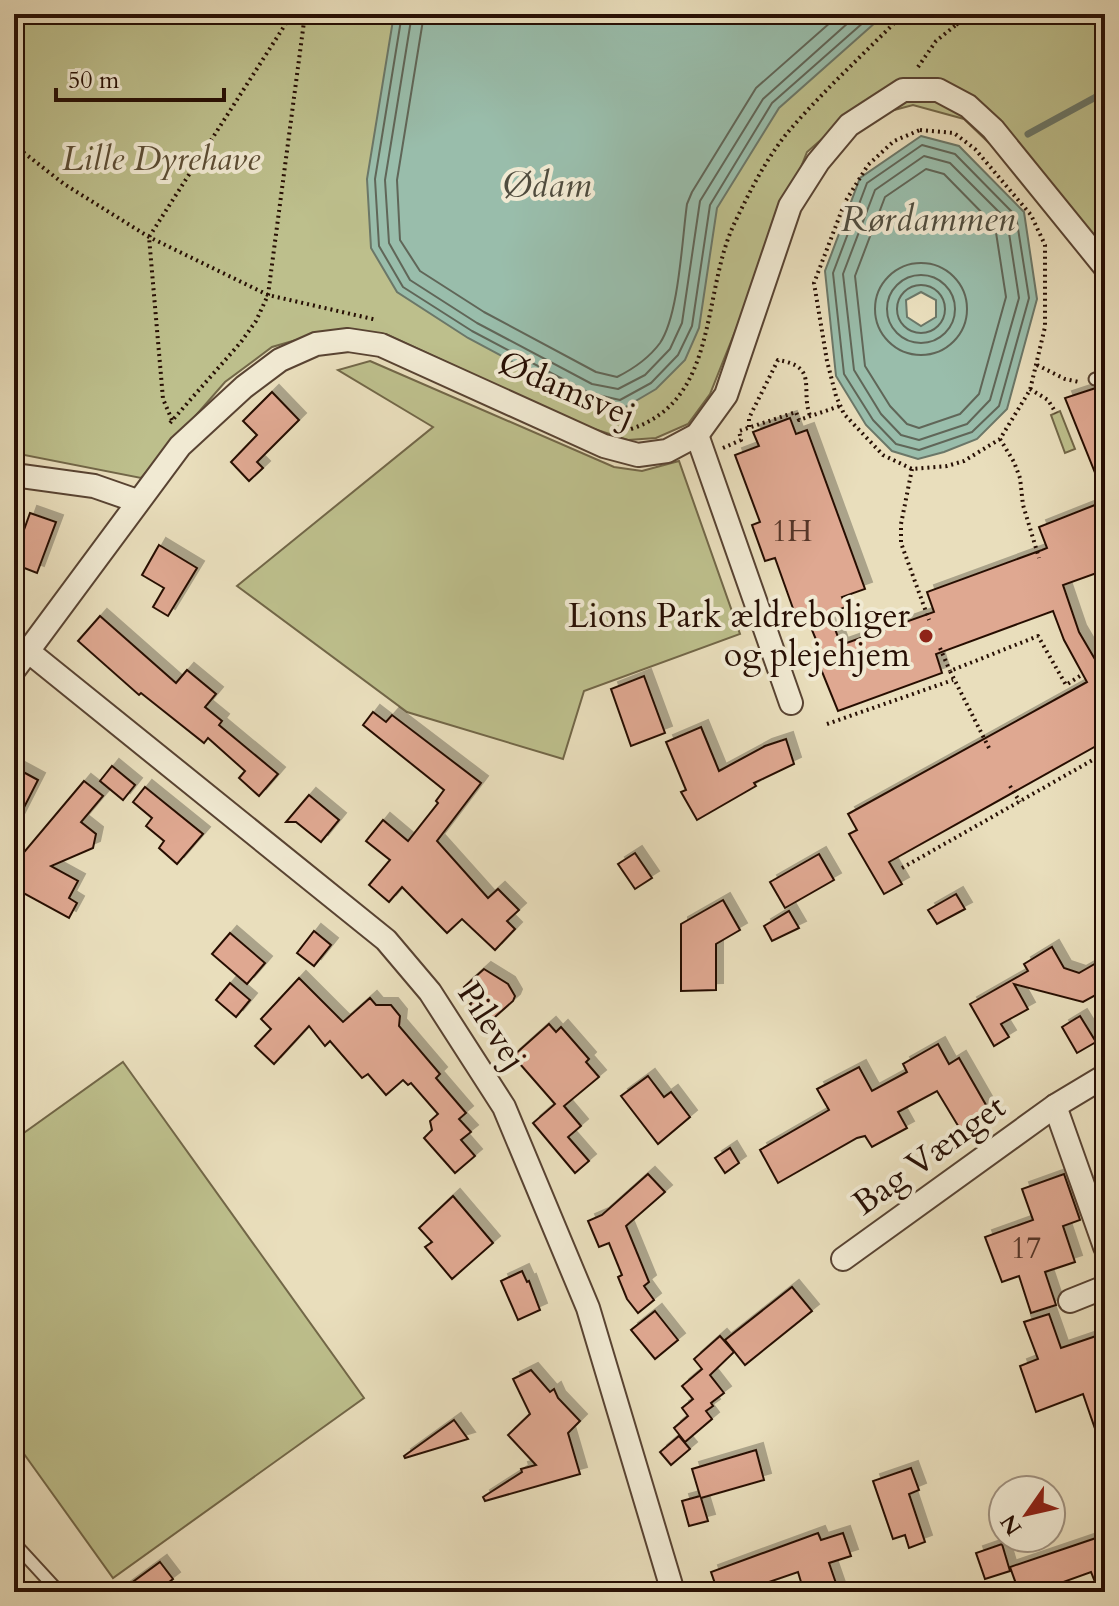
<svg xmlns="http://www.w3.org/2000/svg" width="1119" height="1606" font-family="Cardo,serif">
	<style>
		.green { fill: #bdbf8c; stroke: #726748; stroke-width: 2 }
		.water { fill: #99bdab; stroke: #6b7768; stroke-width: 2; fill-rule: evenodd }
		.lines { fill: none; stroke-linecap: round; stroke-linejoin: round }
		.shore { stroke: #606658; stroke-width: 2 }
		.stream { stroke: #6b7768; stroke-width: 7 }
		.building { fill: #dfa891; stroke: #270f04; stroke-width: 2; filter: url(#shadow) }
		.lane-casing { stroke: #584332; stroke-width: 15 }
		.street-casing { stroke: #584332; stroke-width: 26 }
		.path { stroke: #270f04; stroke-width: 4; stroke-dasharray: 2 4; stroke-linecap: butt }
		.lane { stroke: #f1ead3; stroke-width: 11 }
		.street { stroke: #f1ead3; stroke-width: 22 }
		.poi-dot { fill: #8f2418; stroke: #f1ead3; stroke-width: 3 }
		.labels { text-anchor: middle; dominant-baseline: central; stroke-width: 8; stroke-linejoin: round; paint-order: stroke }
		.number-label { font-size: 30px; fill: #553527 }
		.park-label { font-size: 34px; font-style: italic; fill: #5c4d34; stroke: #f1ead3 }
		.street-label { font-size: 34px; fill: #270f04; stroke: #f1ead3 }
		.poi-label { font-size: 34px; fill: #270f04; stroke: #f1ead3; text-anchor: end }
		.water-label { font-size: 36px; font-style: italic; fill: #4f4c3e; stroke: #f1ead3 }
	</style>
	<defs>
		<filter id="shadow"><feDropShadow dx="7" dy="-7" stdDeviation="0" flood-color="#0004"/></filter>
	</defs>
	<rect width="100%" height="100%" fill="#e9debc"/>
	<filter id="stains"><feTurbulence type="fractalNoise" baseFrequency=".0025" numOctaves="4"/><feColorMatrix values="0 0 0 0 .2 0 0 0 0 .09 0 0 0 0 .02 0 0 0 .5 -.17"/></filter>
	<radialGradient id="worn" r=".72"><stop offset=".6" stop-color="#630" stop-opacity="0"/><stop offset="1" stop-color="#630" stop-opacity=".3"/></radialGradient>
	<g class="green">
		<polygon points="14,14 1105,14 1105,266 1085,235 964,119 913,105 838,125 807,152 710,394 688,424 656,438 628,440 582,425 386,334 324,332 272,347 225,382 141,478 14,453"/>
		<polygon points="370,361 614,467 642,471 679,461 740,634 584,691 563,759 407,712 237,586 433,427 338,370"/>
		<polygon points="1060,411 1075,449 1065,453 1051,415"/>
		<polygon points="123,1062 364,1398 113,1578 14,1440 14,1140"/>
	</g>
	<g class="water">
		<polygon points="394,14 885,14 779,108 717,208 699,328 685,360 656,389 622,409 586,401 468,338 397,292 371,248 367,179"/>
		<path d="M921,136L959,146L1024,212L1037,299L1007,409L977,439L944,452L918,459L892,451L866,425L836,376L825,271L860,178ZM921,292L936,300V317L921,326L907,317L906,300Z"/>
	</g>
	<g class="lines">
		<g class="shore">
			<polyline points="402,14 375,179 379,246 403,287 472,331 589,393 620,400 651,383 678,355 692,326 710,205 772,103 873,14"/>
			<polyline points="412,14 385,180 389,243 410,280 477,323 592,384 618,389 645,375 670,349 682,323 700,201 763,99 858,14"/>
			<path d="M424,14L397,180L400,240L420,271L484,312L596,372L617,377C633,369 649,358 660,343C679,315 682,239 687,204L692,192L756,88L840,14"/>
			<polygon points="922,145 955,154 1016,216 1029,298 999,406 972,432 919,450 896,444 873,420 844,374 833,273 867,183"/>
			<polygon points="924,156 950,163 1007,220 1019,298 990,400 967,424 919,440 901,435 881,414 854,370 843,274 875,190"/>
			<polygon points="926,169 944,174 995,226 1006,297 979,394 960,414 919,428 907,424 890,406 865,366 855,276 885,197"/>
			<circle cx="921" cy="309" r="46"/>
			<circle cx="921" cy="309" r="34"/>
			<circle cx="921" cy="309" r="24"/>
		</g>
		<polyline class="stream" points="1028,134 1105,92"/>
	</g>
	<g class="building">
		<polygon points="1105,385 1105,495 1104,495 1065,398"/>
		<polygon points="272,392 299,420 257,462 263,468 249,481 231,462 257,435 243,421"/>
		<polygon points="790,418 796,434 807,430 865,589 842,597 846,607 829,613 841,645 934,612 927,592 1042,550 1047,548 1039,527 1105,501 1105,570 1063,585 1079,632 1103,673 1105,672 1105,741 889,862 902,884 884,894 849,834 857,830 848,814 1087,682 1064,640 1053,611 936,654 942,673 838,711 816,657 822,654 805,613 795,614 775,558 765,561 752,525 760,522 735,455 759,446 753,432"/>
		<polygon points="30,513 56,522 37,573 14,564 14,558"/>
		<polygon points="159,545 197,568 168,616 153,607 164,588 142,575"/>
		<polygon points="100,616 176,683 187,670 216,694 205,707 222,721 219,725 278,774 259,796 239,778 245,771 208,738 204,743 141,693 139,695 78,641"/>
		<polygon points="644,676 665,733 631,746 611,689"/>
		<polygon points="373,712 386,722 392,715 481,783 437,841 488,898 498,889 519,910 507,921 515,929 495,950 462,919 447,933 402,887 389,902 369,885 390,860 366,841 383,820 408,841 438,803 436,801 444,790 363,725"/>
		<polygon points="701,727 719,771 765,746 786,739 794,764 754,783 756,786 697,820 681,792 686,790 666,742"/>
		<polygon points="112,766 135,785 123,800 100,781"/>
		<polygon points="14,767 38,780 14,827"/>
		<polygon points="84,781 103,796 81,822 96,834 93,848 51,866 78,881 69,898 77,903 69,918 14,888 14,864"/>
		<polygon points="145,787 203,834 177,864 159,848 164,841 146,826 152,818 133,802"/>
		<polygon points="309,795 339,820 321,842 296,822 286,822"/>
		<polygon points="635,853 652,878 635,889 618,864"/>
		<polygon points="819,854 834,880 785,908 770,882"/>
		<polygon points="956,894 965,909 937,924 928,910"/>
		<polygon points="723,900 740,930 716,944 716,990 681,991 681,924"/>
		<polygon points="789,911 799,928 772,941 764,926"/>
		<polygon points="314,931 331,945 314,966 297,953"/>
		<polygon points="230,933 265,963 247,984 212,954"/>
		<polygon points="1052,947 1064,968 1079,973 1105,958 1105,990 1083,1002 1014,984 1028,1009 1001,1024 1009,1037 994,1046 970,1004 1028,971 1024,964"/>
		<polygon points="484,969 508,984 515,996 513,1001 487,1024 470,1004 475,1000 464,987"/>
		<polygon points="299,978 343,1022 370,998 376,1005 391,1005 400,1016 399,1026 440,1074 436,1078 466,1113 459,1119 471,1132 461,1140 475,1156 455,1173 424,1138 432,1130 430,1121 438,1114 411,1083 408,1085 403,1080 386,1095 368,1074 362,1078 330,1041 325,1046 309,1026 274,1064 255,1046 271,1029 261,1019"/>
		<polygon points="230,983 250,1000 236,1017 216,1000"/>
		<polygon points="1080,1016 1096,1042 1077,1053 1062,1027"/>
		<polygon points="549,1024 556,1032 561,1027 589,1059 586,1062 599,1077 564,1106 581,1126 568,1137 589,1161 575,1173 533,1123 555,1104 513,1056"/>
		<polygon points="938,1044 949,1064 959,1058 990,1112 960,1129 937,1091 898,1112 907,1128 872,1147 865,1136 857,1138 778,1183 760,1150 829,1110 817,1089 859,1067 872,1091 907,1072 903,1064"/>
		<polygon points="648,1076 664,1097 671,1092 690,1117 658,1144 621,1096"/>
		<polygon points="730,1148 739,1163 725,1173 715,1158"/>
		<polygon points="1105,1173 1105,1205 1095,1176"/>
		<polygon points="648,1174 665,1192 626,1226 649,1282 644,1286 654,1300 638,1313 627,1299 618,1277 622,1275 609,1243 599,1247 588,1221 602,1215"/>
		<polygon points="1064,1174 1080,1220 1063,1226 1075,1262 1045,1272 1056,1305 1031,1313 1019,1276 1002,1282 985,1237 1033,1220 1022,1189"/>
		<polygon points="453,1196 493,1243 452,1279 425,1247 432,1242 419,1228"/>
		<polygon points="522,1271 527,1282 529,1281 540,1310 518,1320 501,1281"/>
		<polygon points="792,1287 812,1311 745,1365 725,1340"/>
		<polygon points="655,1311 678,1340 655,1359 631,1330"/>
		<polygon points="1049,1314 1061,1348 1105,1333 1105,1448 1102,1449 1083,1394 1036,1412 1020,1366 1038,1359 1024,1322"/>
		<polygon points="720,1336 734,1352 710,1375 724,1393 711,1403 713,1406 706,1411 712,1419 685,1442 674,1428 688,1416 682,1408 693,1399 682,1386 702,1369 694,1359"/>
		<polygon points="531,1370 550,1392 554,1389 558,1398 580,1421 568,1433 580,1474 485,1501 483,1497 522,1472 521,1469 536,1465 508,1435 530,1414 513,1379"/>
		<polygon points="454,1420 468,1439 405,1458 404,1456"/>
		<polygon points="679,1436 690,1449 671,1465 660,1452"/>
		<polygon points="756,1450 764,1480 701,1498 708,1521 689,1526 682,1501 700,1496 692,1469"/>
		<polygon points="911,1468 919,1490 909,1494 925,1542 909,1548 905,1535 893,1539 873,1481"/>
		<polygon points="818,1533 821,1540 843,1533 851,1556 829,1563 838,1589 828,1592 804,1592 798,1572 760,1585 757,1592 718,1592 711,1572"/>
		<polygon points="1105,1535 1105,1592 1099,1592 1091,1572 1052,1586 1054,1592 1019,1592 1010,1567"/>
		<polygon points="1002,1544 1010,1571 985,1579 976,1553"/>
		<polygon points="160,1562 173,1579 156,1592 119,1592"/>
	</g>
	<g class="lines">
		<defs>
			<g id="lane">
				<polyline points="1095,379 1103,377 1105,373"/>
				<polyline points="14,1543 59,1592"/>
			</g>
			<g id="street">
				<polyline points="697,435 791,703"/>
				<polyline points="14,475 94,486 137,501"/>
				<polyline points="29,652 386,940 430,992 504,1107 588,1308 673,1592"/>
				<polyline points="14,670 180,446 244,387 280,360 316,344 348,340 381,345 604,446 638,455 667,451 697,435 726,395 790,206 818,162 849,125 903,90 938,90 968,106 993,129 1105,267"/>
				<polyline points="1055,1106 1105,1247"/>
				<polyline points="843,1259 1055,1106 1105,1076"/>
				<polyline points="1070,1301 1105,1287"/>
			</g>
		</defs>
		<use href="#lane" class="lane-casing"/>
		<use href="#street" class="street-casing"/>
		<g class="path">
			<polyline points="956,25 969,14"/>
			<polyline points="918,67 936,41 956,25 950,14"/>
			<polygon points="920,130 954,133 975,149 1031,215 1045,245 1045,327 1030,390 1000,439 964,461 947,466 912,469 883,455 844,414 836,396 827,361 814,283 845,202 868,165 894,141"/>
			<polyline points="14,145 64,184 149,237 268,295 377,320"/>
			<polyline points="1037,365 1065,379 1079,382"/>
			<polyline points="1030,389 1048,400 1056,413"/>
			<polyline points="172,420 163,399 149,237 292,14"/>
			<polyline points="170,423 241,342 256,321 268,295 305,14"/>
			<path d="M749,427V418L778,360C819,367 800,387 810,416"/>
			<path d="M631,429C720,400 701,292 735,222C750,191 766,159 788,132C823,91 865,53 903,14"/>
			<polyline points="1000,439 1014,462 1020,478 1023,505 1039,558"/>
			<polyline points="723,448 741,440 739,431 796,412 799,420 840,406"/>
			<polyline points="912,469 901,524 901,543 929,620"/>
			<polyline points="940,648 950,671"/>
			<polyline points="1098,664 1105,660"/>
			<polyline points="827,724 953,680"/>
			<polyline points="989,748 950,671 1038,636 1066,685 1083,674"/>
			<polyline points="1010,786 1020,802"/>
			<polyline points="902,868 1105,753"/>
		</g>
		<use href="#lane" class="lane"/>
		<use href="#street" class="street"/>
	</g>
	<circle class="poi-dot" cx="926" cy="636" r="8"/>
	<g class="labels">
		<g class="number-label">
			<text x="792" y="531">1H</text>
			<text x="1026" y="1248">17</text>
		</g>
		<g class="park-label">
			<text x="161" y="159">Lille Dyrehave</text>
		</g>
		<g class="street-label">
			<text transform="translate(567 389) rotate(23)">Ødamsvej</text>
			<text transform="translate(492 1026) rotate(57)">Pilevej</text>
			<text transform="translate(929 1155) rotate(-36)">Bag Vænget</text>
		</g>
		<g class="poi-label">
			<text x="910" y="616">Lions Park ældreboliger<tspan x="910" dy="39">og plejehjem</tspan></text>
		</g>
		<g class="water-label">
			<text x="547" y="185">Ødam</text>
			<text x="928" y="219">Rørdammen</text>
		</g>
	</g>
	<rect width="1119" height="1606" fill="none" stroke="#e9debc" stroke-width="48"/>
	<rect x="16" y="16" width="1087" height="1574" fill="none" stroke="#270f04" stroke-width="4"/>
	<rect x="24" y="24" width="1071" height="1558" fill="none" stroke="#270f04" stroke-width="2"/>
	<g transform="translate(1027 1514) rotate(236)"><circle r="38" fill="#f1ead3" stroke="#a09280" stroke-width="2"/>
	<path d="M0-6L14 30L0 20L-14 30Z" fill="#8f2418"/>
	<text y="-12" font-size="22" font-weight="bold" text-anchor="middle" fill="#270f04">N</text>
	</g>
	<path d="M56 88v12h168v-12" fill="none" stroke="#270f04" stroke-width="4"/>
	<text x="68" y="88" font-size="24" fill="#270f04" stroke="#f1ead3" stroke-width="6" paint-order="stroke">50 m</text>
	<rect width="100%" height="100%" filter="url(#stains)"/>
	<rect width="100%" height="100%" fill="url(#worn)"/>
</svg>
